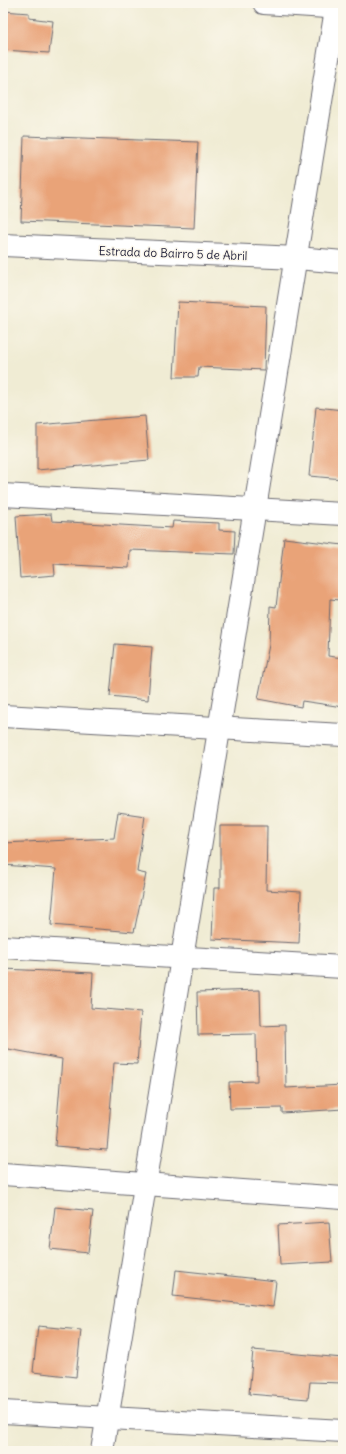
<svg xmlns="http://www.w3.org/2000/svg" width="346" height="1454" font-family="Delius,sans-serif">
	<style>
		.building { fill: #e9a378 }
		.lines { fill: none; stroke-linecap: round; stroke-linejoin: round }
		.minor-casing { stroke: #6a6971; stroke-width: 24 }
		.minor { stroke: #fff; stroke-width: 22 }
		.labels { text-anchor: middle; dominant-baseline: central; stroke-width: 3; stroke-linejoin: round; paint-order: stroke }
		.street-label { font-size: 12px; fill: #22223b; stroke: #fbf7ec }
	</style>
	<rect width="100%" height="100%" fill="#fbf7ec"/>
	<filter id="ink" filterUnits="userSpaceOnUse"><feTurbulence type="fractalNoise" baseFrequency=".025" numOctaves="2"/><feDisplacementMap in="SourceGraphic" scale="8" xChannelSelector="R" yChannelSelector="G"/><feConvolveMatrix kernelMatrix="1 2 1 2 8 2 1 2 1" color-interpolation-filters="sRGB"/></filter>
	<filter id="wash" filterUnits="userSpaceOnUse"><feTurbulence type="fractalNoise" baseFrequency=".012" numOctaves="4" result="noise"/><feDisplacementMap in="SourceGraphic" scale="16" xChannelSelector="R" yChannelSelector="G"/><feGaussianBlur stdDeviation="0.9" result="paint"/><feColorMatrix in="noise" values="0 0 0 0 0 0 0 0 0 0 0 0 0 0 0 0 0 1.4 0 .05"/><feComposite in="paint" operator="in"/></filter>
	<g filter="url(#wash)">
		<rect width="100%" height="100%" fill="#f0ecd4"/>
		<g id="blocks">
			<g class="building">
				<polygon points="3,11 29,13 29,18 53,21 49,53 3,50"/>
				<polygon points="24,136 198,142 194,228 21,221"/>
				<polygon points="178,302 266,306 264,370 199,367 198,377 174,377"/>
				<polygon points="316,407 343,410 343,479 309,476"/>
				<polygon points="145,416 149,460 37,470 37,425"/>
				<polygon points="51,514 52,521 172,528 173,521 219,523 219,530 235,531 234,554 130,550 129,568 54,564 55,575 20,578 16,516"/>
				<polygon points="284,538 343,545 343,575 340,600 330,599 328,656 343,658 343,707 302,701 301,707 258,699 269,645 270,606 276,607"/>
				<polygon points="115,644 152,647 148,700 110,696"/>
				<polygon points="118,812 145,816 137,872 146,874 134,932 51,925 56,869 3,865 3,843 114,838"/>
				<polygon points="220,826 267,826 266,890 301,892 299,943 212,939 214,888 220,888"/>
				<polygon points="3,969 93,973 91,1008 141,1012 137,1064 114,1063 107,1150 55,1146 62,1059 3,1048"/>
				<polygon points="260,990 261,1026 285,1025 286,1088 343,1085 343,1109 282,1113 282,1108 230,1109 229,1082 257,1081 256,1034 198,1035 197,992"/>
				<polygon points="55,1207 93,1211 88,1253 50,1249"/>
				<polygon points="329,1222 332,1262 280,1265 278,1225"/>
				<polygon points="176,1270 276,1281 273,1307 173,1296"/>
				<polygon points="38,1326 81,1330 76,1377 33,1372"/>
				<polygon points="253,1350 343,1358 343,1383 310,1382 308,1399 249,1394"/>
			</g>
		</g>
	</g>
	<g filter="url(#ink)">
		<use href="#blocks" fill-opacity="0" stroke="#6a6971" stroke-width="1"/>
		<g class="lines">
			<defs>
				<g id="minor">
					<polyline points="264,3 343,8"/>
					<polyline points="3,245 297,258 343,262"/>
					<polyline points="3,495 343,514"/>
					<polyline points="3,716 343,735"/>
					<polyline points="3,947 343,967"/>
					<polyline points="3,1174 343,1198"/>
					<polyline points="3,1412 343,1431"/>
					<polyline points="102,1451 337,3"/>
				</g>
			</defs>
			<use href="#minor" class="minor-casing"/>
			<use href="#minor" class="minor"/>
		</g>
	</g>
	<g class="labels">
		<g class="street-label">
			<text transform="translate(173 253) rotate(2)">Estrada do Bairro 5 de Abril</text>
		</g>
	</g>
	<rect width="346" height="1454" fill="none" stroke="#fbf7ec" stroke-width="16"/>
</svg>
